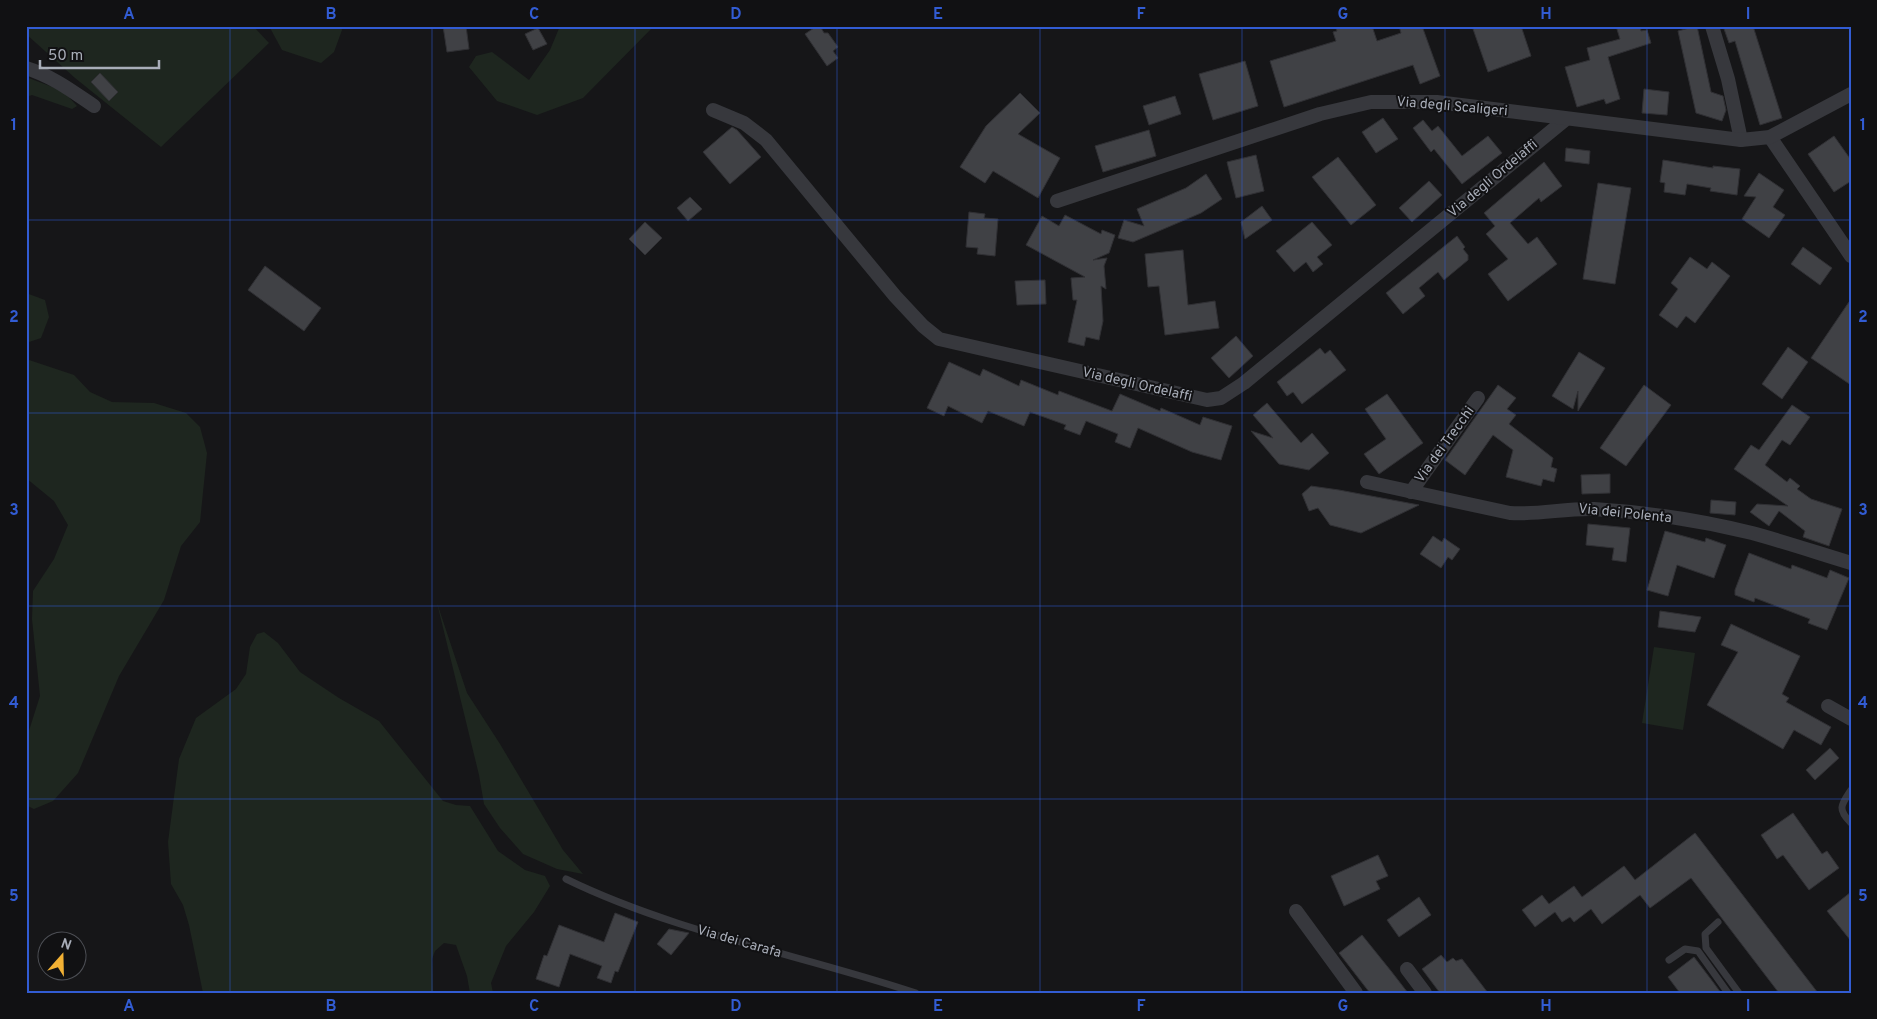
<svg xmlns="http://www.w3.org/2000/svg" width="1877" height="1019" font-family="Overpass,sans-serif">
	<style>
		.green { fill: #1e261f }
		.building { fill: #404145; stroke: #303034 }
		.lines { fill: none; stroke-linecap: round; stroke-linejoin: round }
		.service { stroke: #37383d; stroke-width: 7 }
		.minor { stroke: #37383d; stroke-width: 14 }
		.grid { fill: none; stroke: #325cd3; stroke-width: 1; stroke-opacity: 0.55 }
		.labels { text-anchor: middle; dominant-baseline: central; stroke-width: 4; stroke-linejoin: round; paint-order: stroke }
		.street-label { font-size: 14px; fill: #a8adb8; stroke: #111113 }
		.neatline { fill: none; stroke: #325cd3; stroke-width: 2 }
		.grid-label { font-size: 16px; text-anchor: middle; font-weight: bold; fill: #325cd3 }
	</style>
	<rect width="100%" height="100%" fill="#161618"/>
	<g class="green">
		<polygon points="26,26 253,26 269,43 161,147 75,78 26,34"/>
		<polygon points="269,26 341,26 342,30 334,52 321,63 282,50"/>
		<polygon points="560,26 654,26 583,98 537,115 497,101 469,67 476,56 492,52 529,80 550,50"/>
		<polygon points="26,77 63,91 77,106 72,109 32,95 26,97"/>
		<polygon points="26,293 45,300 49,317 41,338 26,343"/>
		<polygon points="26,359 74,375 90,392 112,402 154,403 186,413 200,427 207,453 200,522 181,546 164,600 119,676 78,773 53,801 34,809 26,805 26,740 40,696 32,619 33,591 54,559 68,525 54,501 26,478"/>
		<polygon points="437,603 467,693 500,744 563,850 583,874 557,869 523,854 500,828 484,804 479,775"/>
		<polygon points="264,632 278,643 300,672 339,698 379,721 443,801 456,805 470,806 498,851 525,870 545,876 550,886 534,912 506,946 491,983 493,993 470,993 467,976 456,945 444,943 435,951 432,959 433,993 203,993 189,925 183,905 171,884 168,842 179,759 196,718 236,689 246,674 250,647 257,634"/>
		<polygon points="1654,647 1695,653 1683,730 1642,723"/>
	</g>
	<g class="building">
		<polygon points="443,26 466,26 469,49 447,52"/>
		<polygon points="817,26 820,26 824,33 828,33 838,47 833,51 838,58 827,66 805,34"/>
		<polygon points="1335,26 1372,26 1377,41 1401,33 1399,26 1422,26 1440,76 1420,84 1413,65 1284,107 1270,61 1336,41 1333,32 1337,31"/>
		<polygon points="1472,26 1521,26 1531,56 1488,72"/>
		<polygon points="1616,26 1640,26 1641,31 1647,30 1651,43 1608,57 1620,99 1606,104 1604,99 1577,107 1565,67 1590,60 1587,48 1620,39"/>
		<polygon points="1697,26 1711,92 1723,96 1726,110 1722,121 1696,113 1678,31"/>
		<polygon points="1723,26 1753,26 1782,118 1760,125 1735,41 1729,43"/>
		<polygon points="538,28 547,44 533,50 525,34"/>
		<polygon points="1245,61 1258,106 1213,120 1199,74"/>
		<polygon points="100,73 118,92 109,101 91,82"/>
		<polygon points="1644,89 1669,92 1667,115 1642,113"/>
		<polygon points="1020,93 1040,113 1018,134 1060,158 1038,198 993,171 985,183 960,167 986,126"/>
		<polygon points="1175,96 1181,114 1149,125 1143,106"/>
		<polygon points="1383,118 1398,139 1376,153 1362,132"/>
		<polygon points="1423,120 1432,131 1438,126 1462,156 1488,136 1502,153 1462,184 1434,149 1431,152 1413,128"/>
		<polygon points="732,127 737,130 761,157 730,184 703,152"/>
		<polygon points="1149,130 1156,156 1103,172 1095,146"/>
		<polygon points="1834,136 1851,160 1851,181 1834,192 1808,154"/>
		<polygon points="1566,148 1590,151 1589,164 1565,161"/>
		<polygon points="1256,155 1264,191 1236,198 1227,162"/>
		<polygon points="1338,157 1376,205 1351,225 1312,177"/>
		<polygon points="1663,160 1713,168 1713,166 1740,169 1737,195 1710,191 1711,188 1687,184 1685,195 1664,192 1665,183 1660,182"/>
		<polygon points="1544,162 1562,186 1541,202 1539,198 1510,223 1528,244 1537,237 1557,264 1508,301 1488,274 1508,259 1486,234 1495,226 1484,213"/>
		<polygon points="1759,173 1784,190 1773,207 1785,215 1769,238 1742,219 1756,197 1744,196"/>
		<polygon points="1206,174 1222,199 1201,213 1133,242 1118,238 1124,220 1144,226 1137,209 1186,188"/>
		<polygon points="1429,181 1442,195 1412,222 1399,208"/>
		<polygon points="1598,183 1631,188 1615,284 1583,279"/>
		<polygon points="690,197 702,209 688,221 677,208"/>
		<polygon points="1262,206 1272,220 1245,239 1241,222"/>
		<polygon points="969,212 985,214 984,218 998,219 995,256 977,254 978,248 966,247"/>
		<polygon points="1065,215 1101,234 1102,230 1115,235 1109,253 1093,260 1107,258 1104,266 1106,289 1101,286 1103,321 1099,340 1086,337 1084,346 1068,342 1077,300 1073,300 1071,278 1085,277 1026,245 1042,216 1059,226"/>
		<polygon points="645,222 662,238 645,255 629,239"/>
		<polygon points="1312,222 1332,245 1317,257 1323,264 1313,272 1306,262 1294,272 1276,251"/>
		<polygon points="1457,236 1465,247 1463,249 1468,255 1468,260 1444,280 1438,272 1419,288 1425,296 1403,314 1386,293"/>
		<polygon points="1803,247 1832,268 1820,285 1791,264"/>
		<polygon points="1183,250 1188,305 1215,301 1219,328 1165,335 1159,286 1148,287 1145,254"/>
		<polygon points="1690,257 1707,269 1712,262 1730,276 1695,323 1686,316 1677,328 1659,315 1678,289 1671,283"/>
		<polygon points="265,266 321,308 304,331 248,290"/>
		<polygon points="1045,280 1046,304 1017,305 1015,281"/>
		<polygon points="1851,299 1851,385 1811,358"/>
		<polygon points="1236,336 1253,356 1229,378 1211,358"/>
		<polygon points="1788,347 1808,362 1782,399 1762,384"/>
		<polygon points="1320,348 1325,354 1330,350 1346,370 1302,404 1293,392 1287,396 1277,382"/>
		<polygon points="1579,352 1605,368 1578,411 1578,391 1573,409 1552,396"/>
		<polygon points="949,362 980,376 983,369 1019,386 1021,380 1058,395 1059,391 1112,411 1120,394 1160,411 1161,408 1200,425 1203,417 1232,426 1221,460 1192,452 1138,428 1130,448 1115,442 1118,434 1086,421 1080,435 1064,429 1066,425 1030,412 1024,426 988,411 982,423 948,406 944,416 927,408"/>
		<polygon points="1498,385 1516,398 1507,409 1516,415 1509,424 1553,458 1551,467 1557,469 1554,482 1543,479 1541,486 1506,477 1513,450 1493,435 1465,475 1445,460"/>
		<polygon points="1644,385 1671,405 1626,466 1600,448"/>
		<polygon points="1387,394 1423,443 1379,474 1364,454 1386,439 1365,409"/>
		<polygon points="1267,403 1301,443 1312,433 1329,453 1309,470 1279,464 1251,431 1273,438 1253,415"/>
		<polygon points="1792,405 1810,417 1790,445 1782,440 1765,465 1787,482 1790,478 1800,486 1797,489 1811,499 1842,509 1829,546 1803,537 1805,531 1779,511 1769,526 1750,512 1757,504 1788,506 1734,469 1751,445 1759,450"/>
		<polygon points="1610,474 1610,493 1582,494 1581,475"/>
		<polygon points="1311,486 1339,490 1419,505 1361,533 1330,525 1318,508 1309,511 1302,494"/>
		<polygon points="1711,500 1736,502 1735,515 1710,513"/>
		<polygon points="1588,524 1630,528 1626,562 1612,560 1614,548 1586,545"/>
		<polygon points="1665,531 1705,542 1706,538 1726,545 1714,578 1677,565 1668,596 1647,590"/>
		<polygon points="1433,536 1442,542 1444,538 1460,549 1452,560 1448,557 1441,568 1420,554"/>
		<polygon points="1749,553 1791,569 1792,565 1827,578 1830,570 1849,578 1827,630 1808,623 1810,619 1755,598 1754,602 1735,595 1735,590"/>
		<polygon points="1660,611 1701,617 1695,632 1658,627"/>
		<polygon points="1731,624 1800,656 1782,694 1789,698 1786,702 1831,727 1821,745 1794,730 1783,749 1707,705 1738,652 1721,645"/>
		<polygon points="1830,748 1839,758 1815,780 1806,770"/>
		<polygon points="1793,813 1822,854 1827,851 1839,868 1809,890 1783,855 1777,859 1761,835"/>
		<polygon points="1695,833 1818,993 1779,993 1691,878 1650,908 1640,895 1602,924 1591,909 1574,922 1570,917 1562,922 1555,912 1535,927 1522,910 1542,895 1549,904 1574,886 1582,897 1624,866 1635,880"/>
		<polygon points="1378,855 1388,876 1376,881 1380,889 1344,906 1331,876"/>
		<polygon points="1851,892 1851,941 1827,911"/>
		<polygon points="1419,897 1431,915 1399,937 1387,920"/>
		<polygon points="615,913 638,922 618,972 615,971 611,983 597,978 602,966 570,954 559,987 536,979 544,955 547,956 559,925 604,942"/>
		<polygon points="669,929 689,933 671,955 657,944"/>
		<polygon points="1362,935 1391,971 1408,993 1370,993 1339,953"/>
		<polygon points="1441,955 1447,962 1453,958 1456,961 1462,959 1488,993 1440,993 1422,969"/>
		<polygon points="1694,957 1713,982 1721,993 1680,993 1668,977"/>
	</g>
	<g class="lines">
		<g class="service">
			<path d="M1851,790C1841,805 1837,809 1851,823"/>
			<path d="M566,879C677,933 799,954 916,993"/>
			<polyline points="1718,922 1705,934 1706,948 1739,993"/>
			<polyline points="1669,960 1685,949 1698,951 1728,993"/>
		</g>
		<g class="minor">
			<polyline points="1712,26 1728,79 1741,140"/>
			<path d="M26,68C52,76 72,91 94,106"/>
			<polyline points="713,110 744,123 766,140 895,296 923,326 939,339 1207,400 1221,398 1244,383 1566,119"/>
			<polyline points="1770,137 1851,256"/>
			<polyline points="1057,201 1320,114 1371,102 1437,102 1741,140 1770,137 1851,94"/>
			<path d="M1367,482L1510,513C1538,515 1566,508 1594,509C1645,512 1703,521 1752,533C1785,542 1818,553 1851,563"/>
			<polyline points="1411,492 1478,398"/>
			<polyline points="1828,706 1851,719"/>
			<polyline points="1296,911 1356,993"/>
			<polyline points="1407,969 1425,993"/>
		</g>
	</g>
	<path class="grid" d="M230,26V993M432,26V993M635,26V993M837,26V993M1040,26V993M1242,26V993M1445,26V993M1647,26V993M26,220H1851M26,413H1851M26,606H1851M26,799H1851"/>
	<g class="labels">
		<g class="street-label">
			<text transform="translate(1452 107) rotate(5)">Via degli Scaligeri</text>
			<text transform="translate(1493 179) rotate(-40)">Via degli Ordelaffi</text>
			<text transform="translate(1137 385) rotate(13)">Via degli Ordelaffi</text>
			<text transform="translate(1445 445) rotate(-54)">Via dei Trecchi</text>
			<text transform="translate(1625 514) rotate(6)">Via dei Polenta</text>
			<text transform="translate(739 942) rotate(16)">Via dei Carafa</text>
		</g>
	</g>
	<rect width="1877" height="1019" fill="none" stroke="#111113" stroke-width="55"/>
	<g transform="translate(62 956) rotate(20)"><circle r="24" fill="#111113" stroke="#4d4f55"/>
	<path d="M0-4L9 19L0 12L-9 19Z" fill="#f2b134"/>
	<text y="-8" font-size="14" font-weight="bold" text-anchor="middle" fill="#a8adb8">N</text>
	</g>
	<path d="M40 60v8h119v-8" fill="none" stroke="#a8adb8" stroke-width="2.5"/>
	<text x="48" y="60" font-size="15" fill="#a8adb8" stroke="#111113" stroke-width="4" paint-order="stroke">50 m</text>
	<rect x="28" y="28" width="1822" height="964" class="neatline"/>
	<g class="grid-label">
		<text x="129" y="19">A</text>
		<text x="331" y="19">B</text>
		<text x="534" y="19">C</text>
		<text x="736" y="19">D</text>
		<text x="938" y="19">E</text>
		<text x="1141" y="19">F</text>
		<text x="1343" y="19">G</text>
		<text x="1546" y="19">H</text>
		<text x="1748" y="19">I</text>
		<text x="14" y="130">1</text>
		<text x="1863" y="130">1</text>
		<text x="14" y="322">2</text>
		<text x="1863" y="322">2</text>
		<text x="14" y="515">3</text>
		<text x="1863" y="515">3</text>
		<text x="14" y="708">4</text>
		<text x="1863" y="708">4</text>
		<text x="14" y="901">5</text>
		<text x="1863" y="901">5</text>
		<text x="129" y="1011">A</text>
		<text x="331" y="1011">B</text>
		<text x="534" y="1011">C</text>
		<text x="736" y="1011">D</text>
		<text x="938" y="1011">E</text>
		<text x="1141" y="1011">F</text>
		<text x="1343" y="1011">G</text>
		<text x="1546" y="1011">H</text>
		<text x="1748" y="1011">I</text>
	</g>
</svg>
